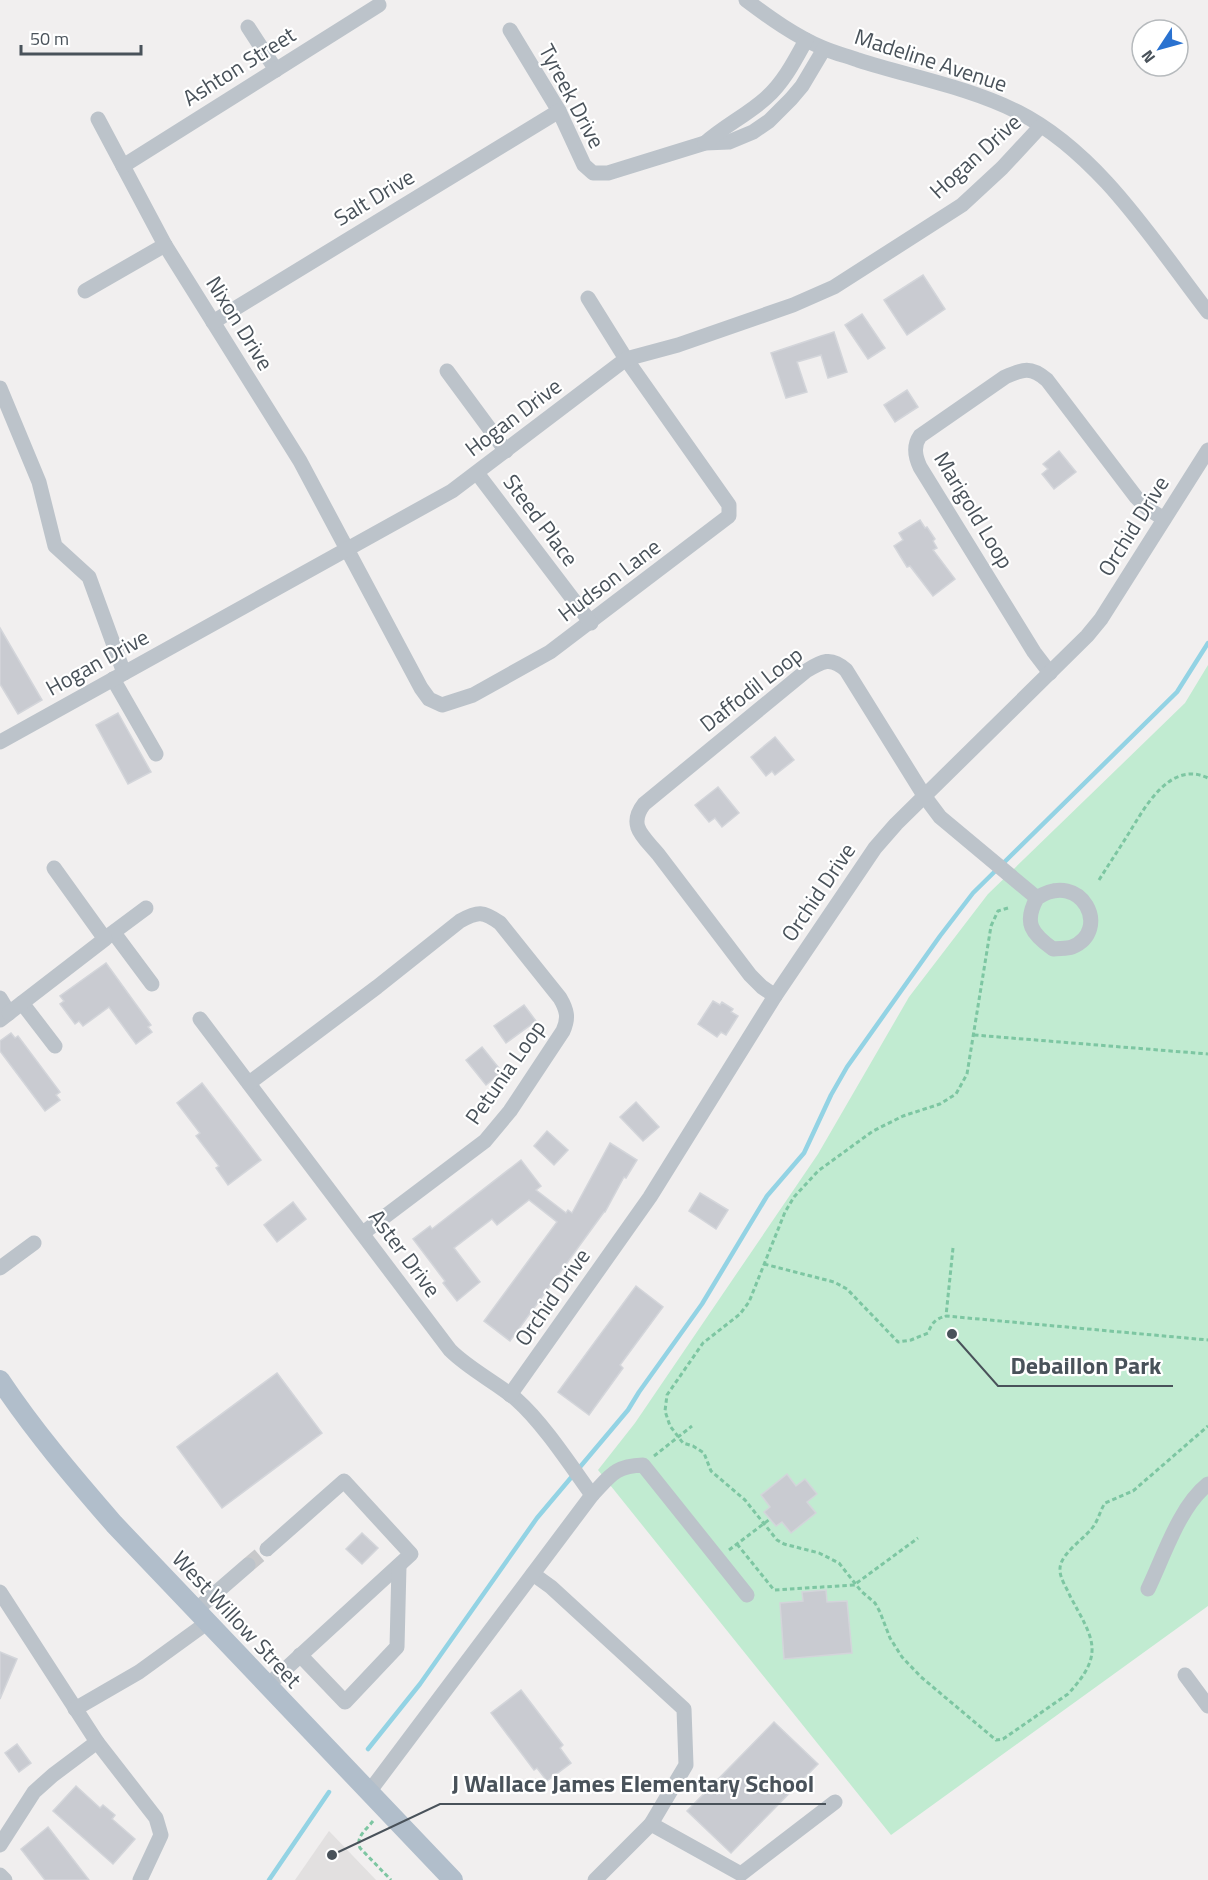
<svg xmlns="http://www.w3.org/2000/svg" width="1208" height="1880" font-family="'Titillium Web',sans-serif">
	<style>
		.education { fill: #e2e0e0 }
		.green { fill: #c1ebd1 }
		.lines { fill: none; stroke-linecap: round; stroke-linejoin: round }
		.stream { stroke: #93d3e4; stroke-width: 4.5 }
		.building { fill: #c9cbd1; stroke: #d3d5da; stroke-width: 1.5 }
		.minor-tunnel { stroke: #c7c8ca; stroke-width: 15; stroke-dasharray: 15 8; stroke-linecap: butt }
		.path { stroke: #7dc6a2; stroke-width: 3; stroke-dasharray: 4.5 3; stroke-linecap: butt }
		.minor { stroke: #bcc3ca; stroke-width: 15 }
		.major { stroke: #b1becb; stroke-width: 20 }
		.labels { text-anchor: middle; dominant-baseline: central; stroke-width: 4.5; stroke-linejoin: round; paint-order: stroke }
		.street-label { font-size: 22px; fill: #49525a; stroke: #fff }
		.leader { fill: none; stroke: #49525a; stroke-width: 2 }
		.callout-dot { fill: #49525a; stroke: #fff; stroke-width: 2 }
		.callout-label { font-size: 24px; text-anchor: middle; font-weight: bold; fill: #49525a; stroke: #fff; stroke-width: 4.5; stroke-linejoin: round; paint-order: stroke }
	</style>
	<rect width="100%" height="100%" fill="#f1efef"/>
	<polygon class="education" points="329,1831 376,1880 295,1880"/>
	<polygon class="green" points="1208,665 1208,1606 891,1835 598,1470 635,1423 818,1154 909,997 988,894 1185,703"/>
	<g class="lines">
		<g class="stream">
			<polyline points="368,1749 420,1684 537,1518 628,1410 639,1392 702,1304 767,1196 804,1153 831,1095 847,1067 940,936 973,893 1177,692 1208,643"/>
			<polyline points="269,1880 329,1792"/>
		</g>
	</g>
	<g class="building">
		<polygon points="923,275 945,309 907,335 884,300"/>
		<polygon points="862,314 885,348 868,359 845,325"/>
		<polygon points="834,332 847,372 828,378 821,355 797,362 807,392 786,398 771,353"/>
		<polygon points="907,390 918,407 895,422 884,405"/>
		<polygon points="1059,451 1076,472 1054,489 1042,474 1048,469 1043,464"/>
		<polygon points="920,520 925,528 927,527 935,539 933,541 937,548 933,550 955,579 933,596 910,566 907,567 894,546 903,540 899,533"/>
		<polygon points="0,628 42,700 18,714 0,684"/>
		<polygon points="118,713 151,772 128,784 96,725"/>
		<polygon points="775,737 794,760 775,775 772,771 766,776 751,757"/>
		<polygon points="718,787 739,813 722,827 715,818 709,822 695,805"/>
		<polygon points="106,963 151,1025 148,1027 152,1032 136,1044 109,1007 83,1026 79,1021 75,1024 60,1004 64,1001 60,996"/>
		<polygon points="713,1001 720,1005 722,1002 733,1009 731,1012 738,1016 726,1035 721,1032 717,1037 698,1024"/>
		<polygon points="524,1005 536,1021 506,1043 494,1026"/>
		<polygon points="11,1033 15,1038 18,1036 60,1092 56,1095 60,1100 45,1111 0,1051 0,1041"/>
		<polygon points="482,1047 502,1072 486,1085 466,1060"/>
		<polygon points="202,1083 261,1160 228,1185 216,1168 219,1166 196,1136 200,1133 177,1103"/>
		<polygon points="636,1102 659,1127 643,1141 620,1117"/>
		<polygon points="547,1131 568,1150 554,1165 534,1146"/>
		<polygon points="610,1143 637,1160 626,1178 624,1177 605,1212 604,1212 510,1341 484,1321 557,1222 529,1200 497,1225 492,1219 454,1248 480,1282 457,1301 443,1283 445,1281 413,1239 430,1226 432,1229 521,1160 541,1186 536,1190 566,1213 568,1210 572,1213"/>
		<polygon points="700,1193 728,1210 716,1229 689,1211"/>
		<polygon points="293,1202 306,1219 277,1242 264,1225"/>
		<polygon points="636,1286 663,1307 620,1365 623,1368 589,1415 558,1392"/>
		<polygon points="277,1373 322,1433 222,1508 177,1447"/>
		<polygon points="787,1474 796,1486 805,1479 817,1494 807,1502 816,1513 791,1533 782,1522 776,1526 764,1512 770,1507 761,1495"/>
		<polygon points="362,1533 378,1548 362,1564 346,1549"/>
		<polygon points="826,1590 827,1602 847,1601 852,1653 784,1659 780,1603 803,1601 802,1592"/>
		<polygon points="0,1652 17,1659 0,1699"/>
		<polygon points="521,1690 563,1745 560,1748 571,1763 547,1781 537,1768 534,1770 491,1713"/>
		<polygon points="774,1722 818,1764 731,1853 687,1811"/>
		<polygon points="17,1744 31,1763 19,1772 5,1753"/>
		<polygon points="76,1786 100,1808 103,1805 115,1815 112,1819 135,1839 113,1864 53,1811"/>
		<polygon points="48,1827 89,1880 45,1880 21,1849"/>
	</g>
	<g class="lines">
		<polyline class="minor-tunnel" points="248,1565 267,1549"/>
		<g class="path">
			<path d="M1099,880C1109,864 1119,849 1129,833C1145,807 1170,760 1208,778"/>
			<path d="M1008,908L998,911L991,926L967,1074L956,1094L940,1104L903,1116L873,1131L818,1171L794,1197L785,1212L749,1302L740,1314L703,1343L667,1395L665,1411L670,1426L683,1443L693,1446L704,1453L711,1471L745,1500L777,1540L784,1544L819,1553L839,1563L861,1591L875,1603L880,1612L890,1638L902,1657L921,1677L996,1740L1003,1739L1068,1694C1106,1653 1093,1639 1070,1596C1067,1588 1060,1579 1060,1570C1059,1553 1087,1538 1095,1524C1099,1517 1101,1509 1105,1503L1133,1491L1208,1426"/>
			<polyline points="974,1035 1208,1054"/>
			<polyline points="953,1248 946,1316 1208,1340"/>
			<path d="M764,1264L834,1282L847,1289L898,1342L911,1340L928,1333C932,1323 935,1319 946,1316"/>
			<polyline points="654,1456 692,1426"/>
			<polyline points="737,1544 774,1590 854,1585 918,1538"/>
			<polyline points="729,1550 770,1519"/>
			<path d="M373,1821C367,1829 355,1837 360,1848L391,1880"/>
		</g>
		<g class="minor">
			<path d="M746,0C770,18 795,36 823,48C834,53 847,56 858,60C911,77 968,87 1018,112C1099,153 1154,242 1208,312"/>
			<polyline points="248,27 276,70"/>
			<polyline points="510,30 559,111 584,165 593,173 608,173 705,143 729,142 753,132 769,121 791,99 802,86 824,49"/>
			<polyline points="98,119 165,245 300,461 421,688 429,699 442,705 473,695 550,652 729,516 729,505 626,359 588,298"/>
			<path d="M705,143C724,126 747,115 766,98C784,82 795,60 806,40"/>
			<polyline points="123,166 379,5"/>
			<polyline points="85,291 165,245"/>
			<polyline points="213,322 559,111"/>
			<polyline points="447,371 506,451"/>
			<polyline points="0,388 39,482 55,546 89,577 124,673"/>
			<polyline points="477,473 591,623"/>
			<path d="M1050,673L1034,652L920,467C915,456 913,446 920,436L1005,377C1023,369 1031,366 1047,380L1136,497L1147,508L1164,519"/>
			<polyline points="113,679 156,754"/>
			<polyline points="0,742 452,491 626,359 678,345 793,305 834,287 962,205 1002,168 1041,126"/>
			<polyline points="114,933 152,984"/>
			<polyline points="107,937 146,908"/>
			<path d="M775,996L762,987L750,975L658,854C644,837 627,826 644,804L806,671C822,661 831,656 846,670L925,797L940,817L1037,898C1023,923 1032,934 1053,949C1059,948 1067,949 1072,947C1112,931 1082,869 1037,898"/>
			<polyline points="0,998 9,1013 0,1020"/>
			<polyline points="22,1003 55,1046"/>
			<polyline points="9,1013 105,939 54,868"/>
			<path d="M200,1019L450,1350C470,1370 496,1382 517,1400C543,1423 571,1466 592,1495"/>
			<path d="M249,1083L377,987L460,921C478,911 483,911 500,923L560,998C567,1010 569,1018 563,1031L510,1111L485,1141L363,1233"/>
			<polyline points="0,1268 34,1243"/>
			<polyline points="510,1395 650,1197 775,996 875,848 896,824 1087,636 1101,619 1208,450"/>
			<polyline points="267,1549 344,1481 411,1554 268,1685"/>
			<polyline points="533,1574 551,1587 684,1709 686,1765 651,1824 595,1880"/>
			<path d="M1148,1589C1164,1556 1179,1507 1208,1484"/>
			<polyline points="0,1592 97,1742 156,1818 161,1835 140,1880"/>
			<polyline points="196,1610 248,1565"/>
			<polyline points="300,1655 345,1702 397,1647 399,1566"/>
			<polyline points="1185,1675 1208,1706"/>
			<polyline points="75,1709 139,1672 208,1622"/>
			<path d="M369,1792L592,1495C611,1475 615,1466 643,1465L747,1595"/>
			<polyline points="651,1824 741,1874 835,1802"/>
			<polyline points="0,1845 34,1792 53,1775 97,1742"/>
			<polyline points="0,1875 5,1880"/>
		</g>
		<path class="major" d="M0,1380C34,1431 74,1478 114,1524L453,1880"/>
	</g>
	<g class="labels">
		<g class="street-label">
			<text transform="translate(931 60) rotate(18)">Madeline Avenue</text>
			<text transform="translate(239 66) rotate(-32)">Ashton Street</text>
			<text transform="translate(572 96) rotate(62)">Tyreek Drive</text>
			<text transform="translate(975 156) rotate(-42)">Hogan Drive</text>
			<text transform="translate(374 197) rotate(-31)">Salt Drive</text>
			<text transform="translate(240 323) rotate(58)">Nixon Drive</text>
			<text transform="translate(513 417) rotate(-37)">Hogan Drive</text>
			<text transform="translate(974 510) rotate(59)">Marigold Loop</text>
			<text transform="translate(541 520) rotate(53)">Steed Place</text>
			<text transform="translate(1133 526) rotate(-58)">Orchid Drive</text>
			<text transform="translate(609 580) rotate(-37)">Hudson Lane</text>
			<text transform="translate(97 662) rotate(-29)">Hogan Drive</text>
			<text transform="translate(751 689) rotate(-38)">Daffodil Loop</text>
			<text transform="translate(818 892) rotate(-56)">Orchid Drive</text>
			<text transform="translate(505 1072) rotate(-55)">Petunia Loop</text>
			<text transform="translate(405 1253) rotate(53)">Aster Drive</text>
			<text transform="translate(552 1297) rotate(-55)">Orchid Drive</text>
			<text transform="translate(237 1619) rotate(47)">West Willow Street</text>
		</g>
	</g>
	<path class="leader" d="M952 1334L998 1386H1173M332 1855L440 1804H826"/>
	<g class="callout-dot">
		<circle cx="952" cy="1334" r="6"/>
		<circle cx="332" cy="1855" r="6"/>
	</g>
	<g class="callout-label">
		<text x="1086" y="1374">Debaillon Park</text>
		<text x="633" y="1792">J Wallace James Elementary School</text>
	</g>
	<g transform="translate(1160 48) rotate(234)"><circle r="28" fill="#ffffff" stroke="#b6babd" stroke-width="1.5"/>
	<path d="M0-4.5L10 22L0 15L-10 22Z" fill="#2a72d0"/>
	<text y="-9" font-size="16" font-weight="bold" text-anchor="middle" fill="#49525a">N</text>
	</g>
	<path d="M21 45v9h120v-9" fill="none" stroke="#49525a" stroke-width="3"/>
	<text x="30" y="45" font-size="18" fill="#49525a" stroke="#ffffff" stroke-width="4.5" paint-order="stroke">50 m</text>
</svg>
